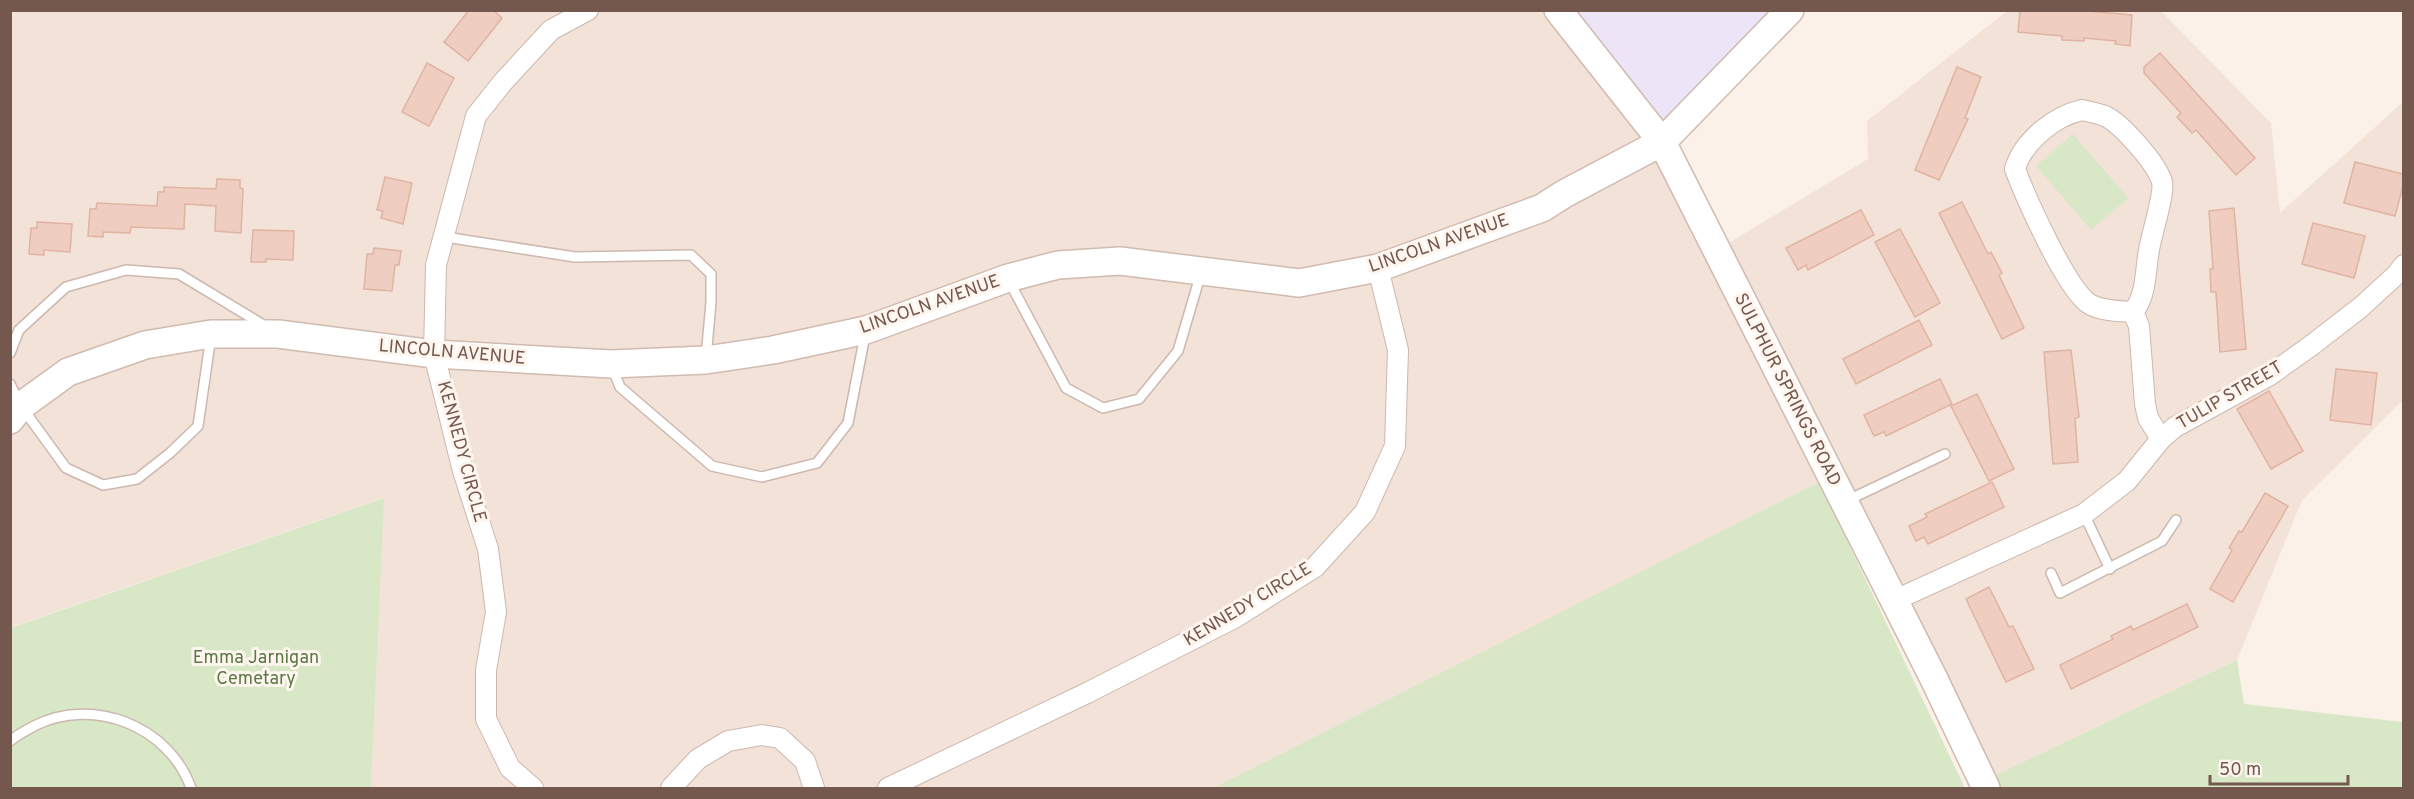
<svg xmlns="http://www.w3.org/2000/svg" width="2414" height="799" font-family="Overpass,sans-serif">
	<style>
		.residential { fill: #f2e2d7 }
		.education { fill: #eee4f8 }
		.green { fill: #d8e8c7 }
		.building { fill: #efcec1; stroke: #e0b3a2; stroke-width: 1.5 }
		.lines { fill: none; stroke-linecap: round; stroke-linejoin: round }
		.lane-casing { stroke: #ccb8ae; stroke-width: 12 }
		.street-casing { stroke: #ccb8ae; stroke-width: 22 }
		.secondary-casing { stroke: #d1baaf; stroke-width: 30 }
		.lane { stroke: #fff; stroke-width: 9 }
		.street { stroke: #fff; stroke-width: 20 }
		.secondary { stroke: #fff; stroke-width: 27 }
		.labels { text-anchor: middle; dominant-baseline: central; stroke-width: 6; stroke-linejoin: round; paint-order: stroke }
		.street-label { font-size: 18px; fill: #74574d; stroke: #fef6ee }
		.park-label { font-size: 18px; fill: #5b7846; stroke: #fef6ee }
	</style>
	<rect width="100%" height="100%" fill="#fbf1e8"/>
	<polygon class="residential" points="10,11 1558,11 1717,250 1868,159 1867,121 2007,11 2161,11 2271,123 2280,213 2403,102 2403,400 2302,500 2237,660 1983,781 1832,477 1213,788 371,788 383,498 11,627"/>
	<polygon class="education" points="1558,11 1790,11 1662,142"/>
	<g class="green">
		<polygon points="2073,134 2128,198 2091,230 2036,166"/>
		<polygon points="1819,482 1965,788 1213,788"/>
		<polygon points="384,498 371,788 11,788 10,628"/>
		<polygon points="2237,660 2244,704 2403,722 2403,788 1986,788 1983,781"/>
	</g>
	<g class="building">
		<polygon points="469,10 493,10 502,18 468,61 444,42"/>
		<polygon points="2020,10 2075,10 2132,15 2130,46 2115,44 2116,41 2084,38 2084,41 2062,40 2062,36 2018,32"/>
		<polygon points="2160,53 2255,158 2236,175 2196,130 2192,133 2177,117 2181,113 2144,73 2144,67"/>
		<polygon points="427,63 454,78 429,126 402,112"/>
		<polygon points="1957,67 1981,77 1965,118 1968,119 1939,180 1915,170"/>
		<polygon points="2355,162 2403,174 2403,186 2395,216 2344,203"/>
		<polygon points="385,177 412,183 403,224 381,218 383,211 377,210"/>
		<polygon points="217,179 240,180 240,188 243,189 241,233 215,231 216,206 185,204 184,229 131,227 130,233 103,232 103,237 88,236 90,209 96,209 97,203 157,206 158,192 164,192 164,187 216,189"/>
		<polygon points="1962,202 1988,254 1991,252 2002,273 1999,275 2024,328 2002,339 1939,213"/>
		<polygon points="2234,208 2246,349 2220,352 2216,292 2211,292 2210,269 2213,269 2209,211"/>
		<polygon points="1861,210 1874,235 1808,270 1806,265 1798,270 1786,248"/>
		<polygon points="37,222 72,224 70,252 44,250 44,255 29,254 31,228 37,228"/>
		<polygon points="2313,223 2365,236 2354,278 2302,264"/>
		<polygon points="1900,229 1940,303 1915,317 1875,242"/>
		<polygon points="253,230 294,231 293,260 266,259 266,262 251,262"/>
		<polygon points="374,248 401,251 399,265 395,265 392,291 364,289 367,254 373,254"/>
		<polygon points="1919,320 1932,345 1856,384 1843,359"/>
		<polygon points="2071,350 2079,417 2075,418 2078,462 2053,464 2044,352"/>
		<polygon points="2336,369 2377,373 2371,425 2330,420"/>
		<polygon points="1940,379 1952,404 1886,436 1884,432 1874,436 1864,415"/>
		<polygon points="2269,391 2303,451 2271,469 2237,409"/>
		<polygon points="1977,394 2014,469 1989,481 1951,406"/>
		<polygon points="1992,482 2004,507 1928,544 1924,537 1916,541 1909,526 1927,517 1925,514"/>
		<polygon points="2265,493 2288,506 2233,602 2210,589 2232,550 2229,548 2239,531 2242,532"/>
		<polygon points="1989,587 2009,627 2013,626 2034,669 2006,682 1966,599"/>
		<polygon points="2187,604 2198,627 2071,689 2060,665 2113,639 2111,636 2131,626 2133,630"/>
	</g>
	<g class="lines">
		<defs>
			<g id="lane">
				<polyline points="445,237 575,257 691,255 711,274 711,302 706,358"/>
				<polyline points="1009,281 1066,388 1103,408 1139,399 1178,351 1201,273"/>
				<polyline points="10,353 19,330 66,287 126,270 179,274 265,326"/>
				<polyline points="612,367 620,387 712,466 762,477 817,463 848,423 865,335"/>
				<polyline points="10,384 21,406 66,468 103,485 137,479 170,453 198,426 211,336"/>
				<polyline points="1846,501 1945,454"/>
				<polyline points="2084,514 2110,569"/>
				<polyline points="2051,573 2060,593 2162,541 2176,520"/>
				<path d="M10,741C17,735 25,731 34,726C93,696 169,726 191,788"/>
			</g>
			<g id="street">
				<path d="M2082,110C2090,112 2098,113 2105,116C2122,124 2157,164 2162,182C2165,193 2151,236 2149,250C2145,271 2147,295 2133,312C2119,311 2099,311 2088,303C2065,286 2026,198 2015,169C2023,141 2055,116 2082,110Z"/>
				<polyline points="2133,312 2139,326 2145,404 2148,418 2161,439"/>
				<polyline points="1893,601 2084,514 2127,481 2161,439 2175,427 2270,375 2312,345 2361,307 2397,274 2404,265"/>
				<polyline points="533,788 510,768 486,719 486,670 496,612 488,549 463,471 434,354 436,265 476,116 503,82 551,30 588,10"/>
				<polyline points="671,788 698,759 728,741 762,735 780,738 805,761 814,788"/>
				<polyline points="888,788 1087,693 1236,617 1315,567 1365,512 1395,446 1398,350 1378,268"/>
			</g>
			<g id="secondary">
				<polyline points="1558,10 1662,142 1933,677 1986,788"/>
				<polyline points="10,420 21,406 68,372 145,345 211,334 278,334 434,354 611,364 706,360 773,350 866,330 1008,278 1058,265 1120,261 1299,283 1378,268 1542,208 1564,194 1662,142 1790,10"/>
			</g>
		</defs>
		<use href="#lane" class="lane-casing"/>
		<use href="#street" class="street-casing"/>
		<use href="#secondary" class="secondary-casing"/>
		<use href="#lane" class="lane"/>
		<use href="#street" class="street"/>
		<use href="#secondary" class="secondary"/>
	</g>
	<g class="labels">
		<g class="street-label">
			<text transform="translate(1439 244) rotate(-19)">LINCOLN AVENUE</text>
			<text transform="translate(930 305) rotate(-19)">LINCOLN AVENUE</text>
			<text transform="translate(452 353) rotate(5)">LINCOLN AVENUE</text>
			<text transform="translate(1787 390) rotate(63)">SULPHUR SPRINGS ROAD</text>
			<text transform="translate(2230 396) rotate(-30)">TULIP STREET</text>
			<text transform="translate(461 452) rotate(75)">KENNEDY CIRCLE</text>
			<text transform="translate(1248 605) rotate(-31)">KENNEDY CIRCLE</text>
		</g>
		<g class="park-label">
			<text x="256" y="658">Emma Jarnigan<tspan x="256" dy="21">Cemetary</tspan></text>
		</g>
	</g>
	<rect width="2414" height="799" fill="none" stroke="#74574d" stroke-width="24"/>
	<path d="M2210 775v9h138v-9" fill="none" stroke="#74574d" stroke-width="3"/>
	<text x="2219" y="775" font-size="18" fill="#74574d" stroke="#fef6ee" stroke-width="4.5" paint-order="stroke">50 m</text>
</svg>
